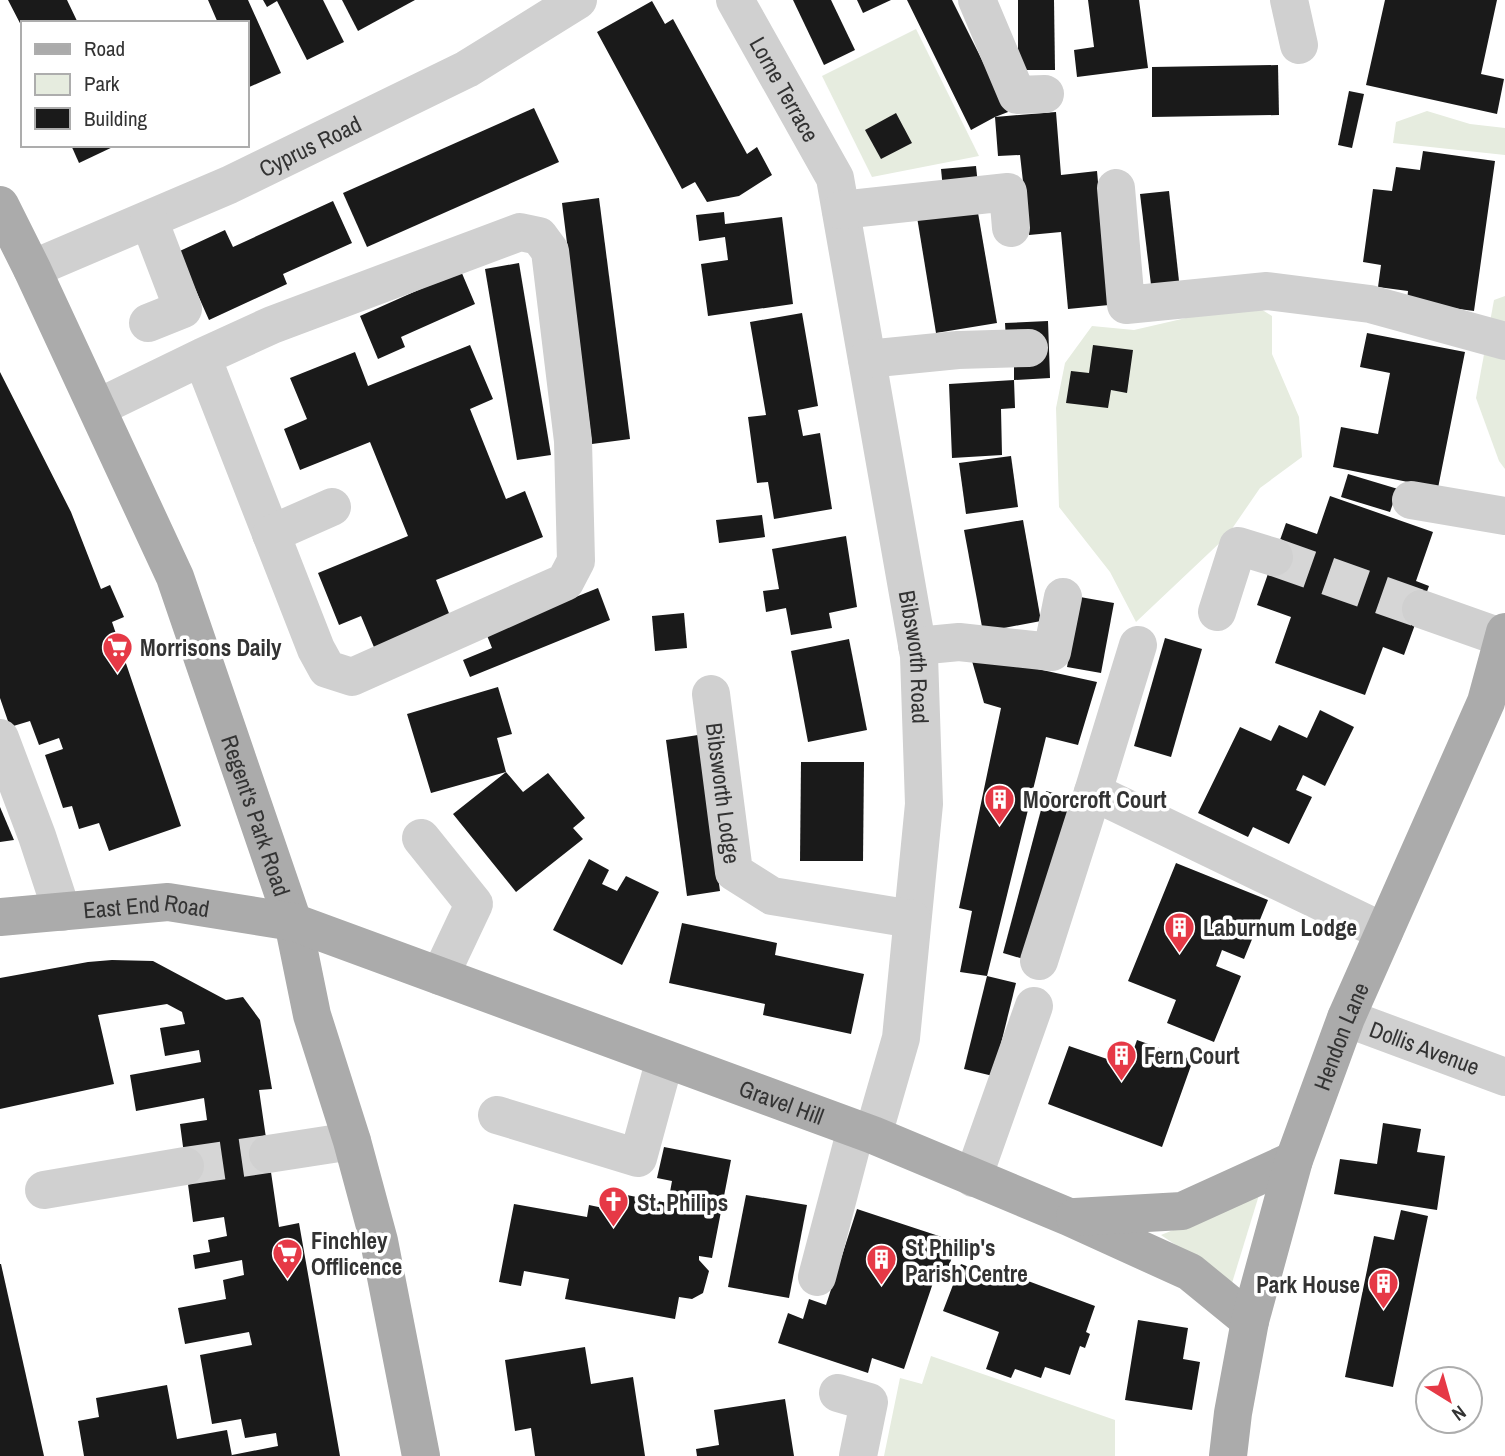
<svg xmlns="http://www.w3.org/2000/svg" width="1505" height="1456" font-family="'Archivo Narrow',sans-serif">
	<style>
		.green { fill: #e6ecdf }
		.building { fill: #1a1a1a }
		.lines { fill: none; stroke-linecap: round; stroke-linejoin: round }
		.minor-tunnel { stroke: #d6d6d6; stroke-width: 38; stroke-dasharray: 38 19; stroke-linecap: butt }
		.minor { stroke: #d0d0d0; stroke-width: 38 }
		.major { stroke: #ababab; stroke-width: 38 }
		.labels { text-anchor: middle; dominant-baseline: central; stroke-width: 7; stroke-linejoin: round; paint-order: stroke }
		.street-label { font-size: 23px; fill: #333; stroke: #fff }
		.poi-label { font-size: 23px; font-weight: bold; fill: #333; stroke: #fff; text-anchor: start }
	</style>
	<rect width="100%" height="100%" fill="#fff"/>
	<g class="green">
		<polygon points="916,29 979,156 872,177 822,76"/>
		<polygon points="1427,111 1470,124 1505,128 1505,155 1393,143 1396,122"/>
		<polygon points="1505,296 1505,469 1499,461 1476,398 1494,300"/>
		<polygon points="1251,303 1272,316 1272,354 1299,417 1302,457 1260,488 1227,536 1136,622 1110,572 1059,507 1056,408 1065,363 1092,326 1134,330"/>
		<polygon points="1259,1195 1232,1283 1161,1235"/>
		<polygon points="931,1356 1115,1420 1115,1456 884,1456 900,1378 922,1384"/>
	</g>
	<g class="building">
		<polygon points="8,0 67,0 78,23 23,23 23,29"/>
		<polygon points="208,0 248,0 281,73 247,88 247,23 218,23"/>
		<polygon points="263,0 323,0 344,42 307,60 277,1 267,7"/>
		<polygon points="342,0 415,0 358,31"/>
		<polygon points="793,0 831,0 855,50 824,65"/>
		<polygon points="857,0 891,0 863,13"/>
		<polygon points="907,0 952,0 1008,112 995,117 1056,112 1061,175 1097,171 1109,305 1068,309 1061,232 1029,235 1020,155 998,156 995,117 971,130"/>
		<polygon points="1018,0 1054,0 1055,70 1018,70"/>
		<polygon points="1088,0 1139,0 1148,68 1077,77 1074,50 1094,47"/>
		<polygon points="1385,0 1497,0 1481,74 1504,79 1497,114 1366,85"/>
		<polygon points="652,1 665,24 673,19 747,154 757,147 772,175 739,196 707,202 695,182 682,189 597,32"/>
		<polygon points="1278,65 1279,115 1152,117 1152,67"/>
		<polygon points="1349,91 1364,94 1352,148 1338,145"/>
		<polygon points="534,108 559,162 367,247 343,193"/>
		<polygon points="896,113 912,143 881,159 865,130"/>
		<polygon points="71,145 117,145 79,163"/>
		<polygon points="1423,151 1495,161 1474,311 1407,302 1408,291 1378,287 1381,265 1363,262 1373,189 1392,191 1396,167 1420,170"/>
		<polygon points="976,166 978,185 943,189 941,169"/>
		<polygon points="1169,191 1180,290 1152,293 1140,194"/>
		<polygon points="599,198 630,439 592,444 562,203"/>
		<polygon points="333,201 352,243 283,274 287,284 209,320 189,275 169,256 225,230 233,247"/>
		<polygon points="977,207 997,323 936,333 917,217"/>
		<polygon points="724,212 725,224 782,217 793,304 708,316 701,264 728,260 725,237 699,241 696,215"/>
		<polygon points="519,263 551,455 517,460 485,269"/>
		<polygon points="461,271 475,304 401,337 405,347 378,359 360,316"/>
		<polygon points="802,313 818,406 798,410 803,436 820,433 832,509 774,519 768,482 757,483 748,417 766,415 750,322"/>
		<polygon points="1048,321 1050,378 1014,380 1014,361 1006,341 1005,323"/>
		<polygon points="1367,333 1465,352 1438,488 1333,467 1341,427 1378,434 1390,373 1360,367"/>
		<polygon points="470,345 493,399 470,409 506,499 525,491 543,537 436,580 452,621 376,652 361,616 339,625 318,573 408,536 370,442 300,470 284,429 307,419 290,378 355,352 368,386"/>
		<polygon points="1093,345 1133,350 1127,393 1111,390 1108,408 1066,403 1071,371 1089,373"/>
		<polygon points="0,372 71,512 101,589 110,585 124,617 112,622 181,826 109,851 99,823 79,829 72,806 63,808 45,755 63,749 59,738 39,745 30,721 10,727 0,698"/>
		<polygon points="1014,380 1015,408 1001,409 1002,455 952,458 949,384"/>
		<polygon points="1011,456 1018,507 966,514 959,463"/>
		<polygon points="1348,474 1398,489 1390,512 1341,497"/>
		<polygon points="1330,496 1433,532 1416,581 1429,586 1404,655 1383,647 1365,695 1275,663 1291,617 1257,605 1286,523 1317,534"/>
		<polygon points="762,515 765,537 719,543 716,520"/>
		<polygon points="1023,520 1041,621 983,632 964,530"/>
		<polygon points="846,536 857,607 829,613 832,628 791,635 786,608 766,612 763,591 779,589 772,549"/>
		<polygon points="598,588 610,620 470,677 463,660 492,648 486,633"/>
		<polygon points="1080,597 1114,603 1101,673 1067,667"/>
		<polygon points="684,613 687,648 655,651 652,616"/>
		<polygon points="1165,638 1202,649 1171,757 1134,746"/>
		<polygon points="849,639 867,730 808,742 791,651"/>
		<polygon points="970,654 1097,682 1078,745 1046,737 987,976 960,972 972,911 959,908 1001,708 984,703"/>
		<polygon points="498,687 512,734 497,738 506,772 523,792 548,773 585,818 573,828 583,839 516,892 453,814 506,772 431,793 407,714"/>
		<polygon points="1320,710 1354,727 1325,786 1303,775 1296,790 1312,797 1289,844 1253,827 1248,837 1198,813 1240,727 1271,741 1279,725 1307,738"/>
		<polygon points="698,735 720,891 687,896 666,740"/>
		<polygon points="801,762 864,762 863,861 800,861"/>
		<polygon points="1046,791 1073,798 1030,961 1003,953"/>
		<polygon points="0,807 14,840 0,842"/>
		<polygon points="589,859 609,870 602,884 617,891 626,876 659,892 622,965 553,930"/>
		<polygon points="1176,863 1268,900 1244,959 1222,950 1216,966 1241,976 1214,1042 1167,1023 1176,1000 1128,981"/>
		<polygon points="682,923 777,943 775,955 864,974 851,1034 763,1015 765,1004 669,983"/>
		<polygon points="112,960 153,961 226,1000 243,997 260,1020 272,1089 259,1090 279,1227 299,1223 340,1456 232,1456 232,1455 278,1446 276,1433 245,1438 241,1419 212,1424 200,1355 252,1345 249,1332 185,1344 178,1308 226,1299 223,1280 244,1275 242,1260 195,1269 193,1255 210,1252 208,1240 227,1236 224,1217 193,1222 180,1124 207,1120 204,1098 136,1111 130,1075 201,1062 199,1050 165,1056 160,1028 185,1024 182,1012 167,1004 98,1015 114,1084 0,1109 0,978 88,962"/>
		<polygon points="987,976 1016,983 993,1076 964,1069"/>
		<polygon points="1137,1040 1193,1060 1162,1147 1048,1104 1069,1046 1110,1060 1113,1051 1131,1057"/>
		<polygon points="1383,1123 1421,1129 1417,1152 1445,1156 1437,1210 1334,1194 1340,1159 1377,1164"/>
		<polygon points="664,1147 731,1160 712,1258 699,1256 699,1260 709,1271 703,1293 692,1299 679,1297 675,1319 565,1299 569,1279 524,1271 521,1286 499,1282 514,1204 587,1217 589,1205 608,1209 611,1192 668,1203 672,1181 657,1178"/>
		<polygon points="746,1195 807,1205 789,1298 728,1287"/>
		<polygon points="857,1209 957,1242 946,1275 937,1271 904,1369 872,1358 868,1373 778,1343 788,1313 803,1319 809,1299 826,1305"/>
		<polygon points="1401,1210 1428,1216 1393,1387 1345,1377 1374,1236 1394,1240"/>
		<polygon points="0,1264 1,1264 44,1456 0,1456"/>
		<polygon points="961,1264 985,1273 988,1266 1095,1306 1086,1332 1090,1334 1085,1348 1080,1346 1070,1375 1045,1367 1041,1378 1015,1369 1011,1378 986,1369 999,1332 943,1311"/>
		<polygon points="1138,1320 1188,1328 1183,1359 1200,1362 1192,1410 1125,1400"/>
		<polygon points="585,1347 591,1384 633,1377 645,1456 535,1456 531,1428 515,1431 505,1360"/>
		<polygon points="167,1385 177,1439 227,1430 232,1456 84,1456 78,1421 99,1417 96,1398"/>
		<polygon points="785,1399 794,1456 697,1456 696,1449 719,1445 714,1410"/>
	</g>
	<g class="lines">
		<g class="minor-tunnel">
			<polyline points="1274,557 1421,609"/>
			<polyline points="185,1166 268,1154"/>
		</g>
		<g class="minor">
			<path id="s1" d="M735,0L835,178L919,656L924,804L901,1038L873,1135"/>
			<polyline points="977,0 1017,95 1045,94"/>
			<polyline points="1289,0 1299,45"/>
			<polyline points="1116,188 1126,305 1267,291 1370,304 1505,341"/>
			<polyline points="841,210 1008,192 1011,228"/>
			<path id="s2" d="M32,269L229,185L467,69L578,0"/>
			<polyline points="148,323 183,309 149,220"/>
			<polyline points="867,359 958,350 1029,348"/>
			<polyline points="97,408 202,357 272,325 520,232 539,236 550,251 573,441 576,561 565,582 352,677 327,669 316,649 202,357"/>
			<polyline points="1411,500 1505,516"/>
			<polyline points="271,534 332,507"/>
			<polyline points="1421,609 1503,638"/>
			<polyline points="1217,612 1238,546 1274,557"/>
			<polyline points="1138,645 1093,792 1384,932"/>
			<polyline points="917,646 959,642 1052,652 1063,597"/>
			<path id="s3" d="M711,694L734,872L772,896L912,919"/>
			<polyline points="0,738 37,836 62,912"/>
			<polyline points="421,838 474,904 440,976"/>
			<polyline points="1039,961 1093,792"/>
			<path id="s4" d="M1346,1018L1505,1077"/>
			<polyline points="497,1115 638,1158 665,1059"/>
			<polyline points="268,1154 352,1141"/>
			<polyline points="973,1178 1034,1006"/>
			<polyline points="44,1190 185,1166"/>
			<polyline points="817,1277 856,1129"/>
			<polyline points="838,1393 869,1402 858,1456"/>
		</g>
		<g class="major">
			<path id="s5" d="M0,205L32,269L175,577L293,922L312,1015L352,1141L379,1241L421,1456"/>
			<path id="s6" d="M0,917L168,902L293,922L873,1135L1069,1217L1190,1272L1250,1321"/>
			<polyline points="1075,1217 1182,1211 1294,1160"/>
			<path id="s7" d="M1228,1456L1233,1413L1250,1321L1294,1160L1346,1018L1486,702L1505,632"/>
		</g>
	</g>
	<defs>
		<symbol id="supermarket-pin" viewBox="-11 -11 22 30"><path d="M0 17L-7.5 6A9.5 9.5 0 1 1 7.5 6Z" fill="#e63946" stroke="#fff"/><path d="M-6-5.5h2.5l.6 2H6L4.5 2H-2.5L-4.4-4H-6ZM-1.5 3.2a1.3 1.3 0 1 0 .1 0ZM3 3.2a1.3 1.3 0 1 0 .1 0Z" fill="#fff"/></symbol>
		<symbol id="building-pin" viewBox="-11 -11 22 30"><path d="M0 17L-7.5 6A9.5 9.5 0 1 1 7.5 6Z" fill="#e63946" stroke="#fff"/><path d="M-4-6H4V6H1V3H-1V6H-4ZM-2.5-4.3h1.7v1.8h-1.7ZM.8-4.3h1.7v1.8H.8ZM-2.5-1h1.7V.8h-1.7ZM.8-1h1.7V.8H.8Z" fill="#fff"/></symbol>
		<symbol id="church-pin" viewBox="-11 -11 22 30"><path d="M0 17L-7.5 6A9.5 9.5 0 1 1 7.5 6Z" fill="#e63946" stroke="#fff"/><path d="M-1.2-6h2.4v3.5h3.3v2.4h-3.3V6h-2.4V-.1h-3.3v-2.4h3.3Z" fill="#fff"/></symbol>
	</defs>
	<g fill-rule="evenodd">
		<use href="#supermarket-pin" x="100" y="630" width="35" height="47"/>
		<use href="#building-pin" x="982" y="782" width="35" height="47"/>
		<use href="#building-pin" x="1162" y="910" width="35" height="47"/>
		<use href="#building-pin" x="1104" y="1038" width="35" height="47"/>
		<use href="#church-pin" x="596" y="1184" width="35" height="47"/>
		<use href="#supermarket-pin" x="270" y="1236" width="35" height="47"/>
		<use href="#building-pin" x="864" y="1242" width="35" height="47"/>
		<use href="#building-pin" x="1366" y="1266" width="35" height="47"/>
	</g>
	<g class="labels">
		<g class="street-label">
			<text stroke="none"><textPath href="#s1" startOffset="102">Lorne Terrace</textPath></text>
			<text stroke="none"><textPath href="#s2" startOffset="304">Cyprus Road</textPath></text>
			<text stroke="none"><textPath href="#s1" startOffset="690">Bibsworth Road</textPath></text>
			<text stroke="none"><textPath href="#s3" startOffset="100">Bibsworth Lodge</textPath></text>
			<text stroke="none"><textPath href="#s5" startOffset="663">Regent's Park Road</textPath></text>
			<text stroke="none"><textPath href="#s6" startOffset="147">East End Road</textPath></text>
			<text stroke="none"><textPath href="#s7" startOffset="436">Hendon Lane</textPath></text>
			<text stroke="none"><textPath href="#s4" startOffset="84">Dollis Avenue</textPath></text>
			<text stroke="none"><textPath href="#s6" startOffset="816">Gravel Hill</textPath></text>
		</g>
		<g class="poi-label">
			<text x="140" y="647">Morrisons Daily</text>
			<text x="1023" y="799">Moorcroft Court</text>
			<text x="1203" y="927">Laburnum Lodge</text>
			<text x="1144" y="1055">Fern Court</text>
			<text x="637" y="1202">St. Philips</text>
			<text x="311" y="1240">Finchley<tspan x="311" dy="26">Offlicence</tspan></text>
			<text x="905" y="1247">St Philip's<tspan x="905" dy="26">Parish Centre</tspan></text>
			<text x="1360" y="1284" text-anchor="end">Park House</text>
		</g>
	</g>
	<rect x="21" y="21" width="228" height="126" fill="#ffffff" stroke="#adadad" stroke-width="2"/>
	<rect x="35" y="44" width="35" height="10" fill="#ababab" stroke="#adadad" stroke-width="2"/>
	<text x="84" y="56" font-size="21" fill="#333333">Road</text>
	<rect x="35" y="74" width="35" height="21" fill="#e6ecdf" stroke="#adadad" stroke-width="2"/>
	<text x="84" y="91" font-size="21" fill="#333333">Park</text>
	<rect x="35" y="108" width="35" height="21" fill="#1a1a1a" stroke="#adadad" stroke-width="2"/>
	<text x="84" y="126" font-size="21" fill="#333333">Building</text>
	<g transform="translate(1449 1400) rotate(143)"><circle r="33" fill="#ffffff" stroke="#adadad" stroke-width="2"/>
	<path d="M0-5L12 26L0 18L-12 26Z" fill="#e63946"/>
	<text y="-10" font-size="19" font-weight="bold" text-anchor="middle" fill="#333333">N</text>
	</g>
</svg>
